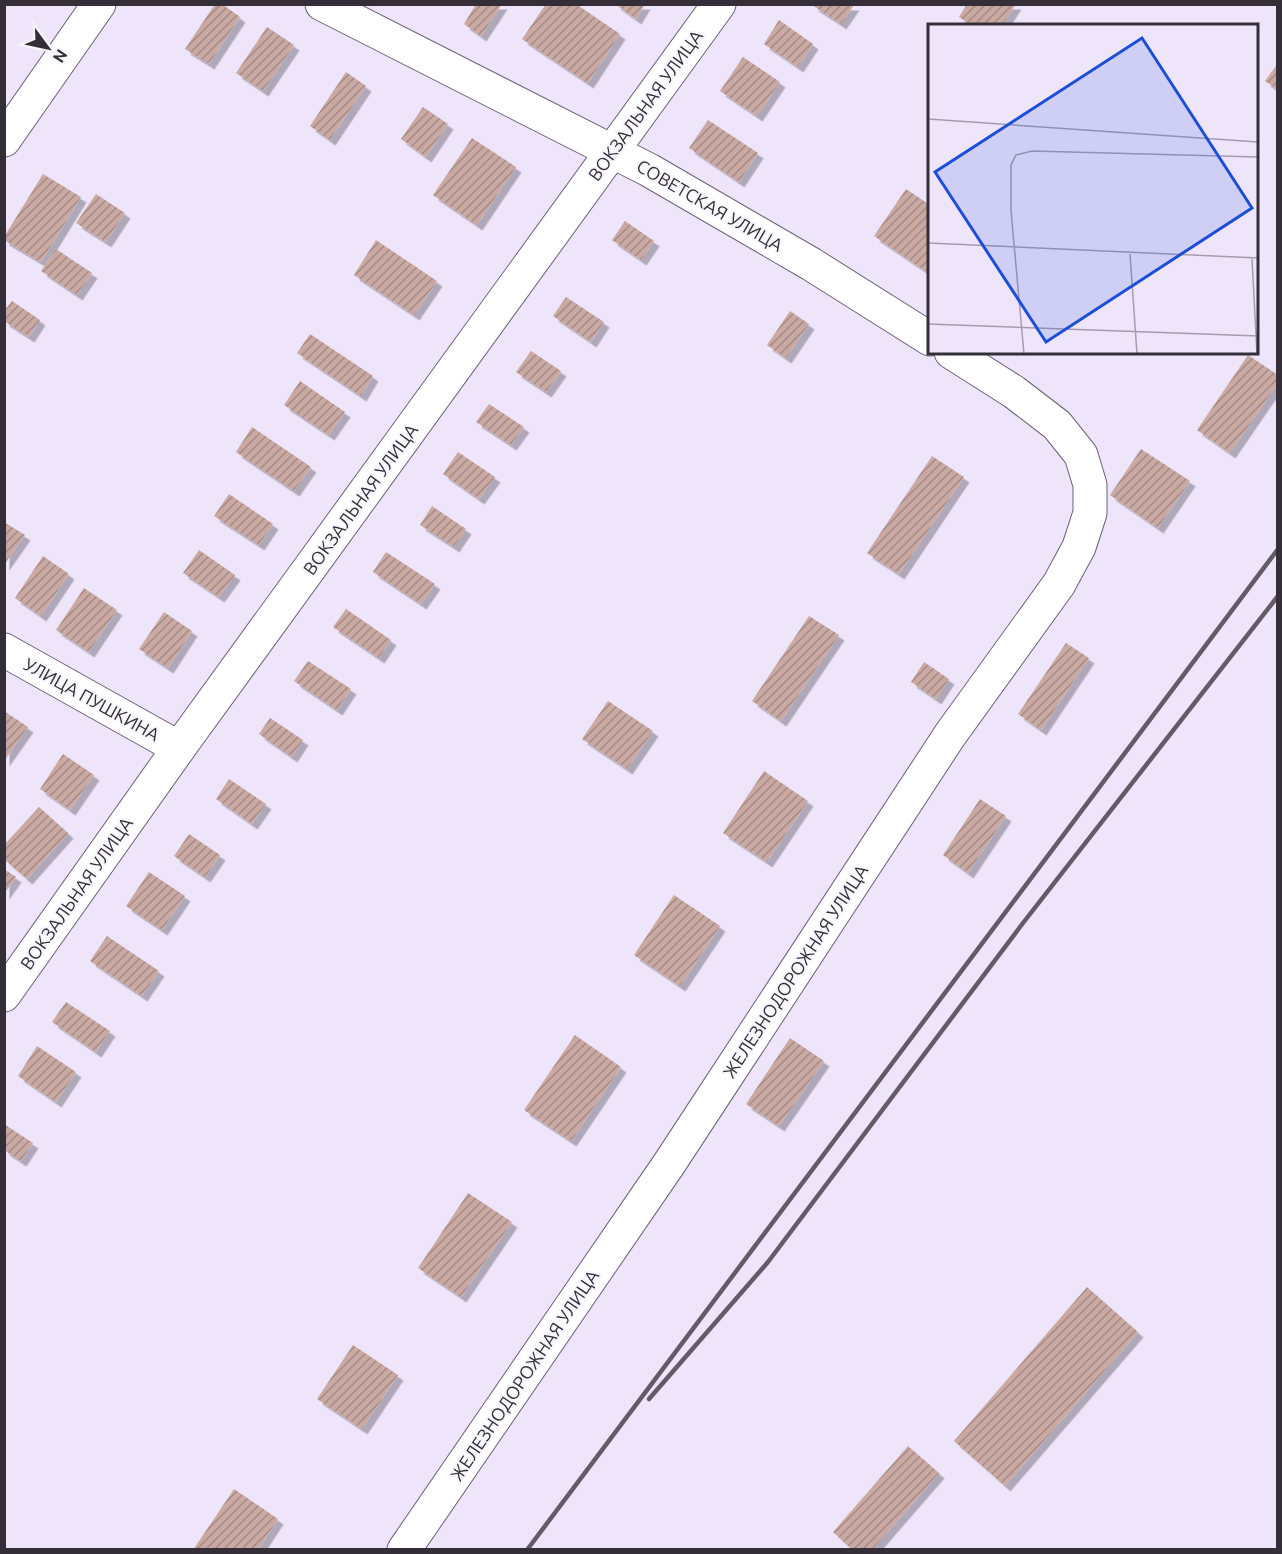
<svg xmlns="http://www.w3.org/2000/svg" width="1282" height="1554" font-family="Ubuntu,sans-serif">
	<style>
		.building { fill: url(#building-hatch); filter: url(#shadow) }
		.lines { fill: none; stroke-linecap: round; stroke-linejoin: round }
		.minor-casing { stroke: #6b6077; stroke-width: 35 }
		.minor { stroke: #fff; stroke-width: 33 }
		.rail { stroke: #625c69; stroke-width: 4.5 }
		.labels { text-anchor: middle; dominant-baseline: central; stroke-width: 4.5; stroke-linejoin: round; paint-order: stroke }
		.street-label { font-size: 18px; fill: #332e38; stroke: #f9f6fc }
		.inset-road { fill: none; stroke: #a49cad; stroke-width: 1.5 }
		.view { fill: #1d4ed8; fill-opacity: 0.15; stroke: #1d4ed8; stroke-width: 3 }
		.inset-edge { fill: none; stroke: #332e38; stroke-width: 3 }
	</style>
	<defs>
		<pattern id="building-hatch" width="6" height="6" patternUnits="userSpaceOnUse" patternTransform="scale(1.5)"><rect width="6" height="6" fill="#caa9a3"/><path d="M-1 1l2-2M0 6l6-6M5 7l2-2" fill="none" stroke="#a58a86"/></pattern>
		<filter id="shadow"><feDropShadow dx="5.5" dy="5.5" stdDeviation="0" flood-color="#0004"/></filter>
	</defs>
	<rect width="100%" height="100%" fill="#efe5fb"/>
	<g class="building">
		<polygon points="215,4 222,4 240,17 209,64 185,49"/>
		<polygon points="476,4 502,4 481,36 464,24"/>
		<polygon points="546,4 576,4 620,34 588,83 522,39"/>
		<polygon points="615,4 645,4 636,19"/>
		<polygon points="967,4 1016,4 1002,26 972,26 959,17"/>
		<polygon points="812,5 854,5 841,24"/>
		<polygon points="779,20 813,44 798,67 764,44"/>
		<polygon points="267,27 294,45 263,91 236,73"/>
		<polygon points="743,57 780,82 757,116 720,91"/>
		<polygon points="1278,63 1278,90 1265,81"/>
		<polygon points="346,72 366,86 330,140 310,126"/>
		<polygon points="423,107 448,124 426,157 401,139"/>
		<polygon points="708,120 758,153 739,182 689,148"/>
		<polygon points="472,138 516,167 477,225 433,195"/>
		<polygon points="43,174 81,197 41,262 4,240 4,237"/>
		<polygon points="906,189 930,205 930,274 874,236"/>
		<polygon points="96,194 125,213 106,242 76,223"/>
		<polygon points="625,221 654,241 641,260 612,240"/>
		<polygon points="376,240 437,281 414,315 354,275"/>
		<polygon points="56,249 92,273 77,295 41,271"/>
		<polygon points="566,297 604,322 591,342 553,316"/>
		<polygon points="12,301 40,320 29,337 4,321 4,311"/>
		<polygon points="790,311 809,324 786,358 767,345"/>
		<polygon points="310,334 373,376 361,396 297,353"/>
		<polygon points="531,351 561,371 546,392 516,372"/>
		<polygon points="1248,355 1278,375 1278,383 1230,453 1197,430"/>
		<polygon points="300,381 345,412 329,435 284,405"/>
		<polygon points="489,404 524,427 511,445 476,422"/>
		<polygon points="252,427 311,467 294,491 236,452"/>
		<polygon points="1141,449 1190,481 1158,528 1110,495"/>
		<polygon points="458,452 495,477 479,499 443,474"/>
		<polygon points="932,456 964,477 899,574 867,553"/>
		<polygon points="229,494 273,524 259,545 214,516"/>
		<polygon points="432,506 466,529 454,547 420,525"/>
		<polygon points="4,522 25,535 4,565"/>
		<polygon points="199,550 235,575 219,597 183,573"/>
		<polygon points="386,552 435,584 421,604 373,572"/>
		<polygon points="43,556 69,574 41,616 15,598"/>
		<polygon points="84,588 117,610 89,652 56,630"/>
		<polygon points="346,609 391,640 379,658 333,627"/>
		<polygon points="164,612 192,631 168,668 139,649"/>
		<polygon points="809,616 839,635 781,721 752,701"/>
		<polygon points="1066,643 1089,658 1041,730 1018,714"/>
		<polygon points="308,661 351,689 337,710 294,681"/>
		<polygon points="924,662 949,679 936,699 911,682"/>
		<polygon points="608,701 653,731 627,769 582,739"/>
		<polygon points="4,711 28,727 4,761"/>
		<polygon points="270,718 303,740 292,757 259,734"/>
		<polygon points="63,754 94,775 70,810 40,789"/>
		<polygon points="764,771 808,801 767,862 723,833"/>
		<polygon points="229,779 266,804 252,824 216,799"/>
		<polygon points="980,799 1006,816 968,873 943,855"/>
		<polygon points="39,807 68,833 27,879 4,859 4,845"/>
		<polygon points="189,834 220,855 205,877 174,856"/>
		<polygon points="4,869 16,877 4,894"/>
		<polygon points="149,872 185,896 162,930 126,906"/>
		<polygon points="674,895 720,926 680,986 634,955"/>
		<polygon points="107,936 159,971 142,996 90,961"/>
		<polygon points="66,1002 110,1031 96,1052 52,1022"/>
		<polygon points="575,1035 621,1067 571,1141 524,1110"/>
		<polygon points="790,1038 824,1061 779,1126 746,1104"/>
		<polygon points="37,1046 76,1072 56,1102 18,1076"/>
		<polygon points="4,1124 33,1143 21,1161 4,1150"/>
		<polygon points="468,1193 512,1222 461,1297 418,1268"/>
		<polygon points="1087,1287 1138,1332 1005,1486 954,1441"/>
		<polygon points="353,1345 398,1375 362,1429 317,1399"/>
		<polygon points="908,1446 939,1473 872,1550 853,1550 833,1532"/>
		<polygon points="234,1489 278,1519 258,1550 193,1550"/>
	</g>
	<g class="lines">
		<defs>
			<g id="minor">
				<polyline points="322,4 649,170 811,264 930,339"/>
				<polyline points="4,140 99,4"/>
				<polyline points="4,650 179,748"/>
				<polyline points="4,995 179,748 719,4"/>
				<polyline points="404,1550 669,1164 950,735 1059,584 1079,547 1090,513 1090,485 1081,455 1057,425 1014,392 951,352"/>
			</g>
		</defs>
		<use href="#minor" class="minor-casing"/>
		<use href="#minor" class="minor"/>
		<g class="rail">
			<polyline points="649,1399 768,1262 1023,923 1278,596"/>
			<polyline points="527,1550 1278,549"/>
		</g>
	</g>
	<g class="labels">
		<g class="street-label">
			<text transform="translate(645 105) rotate(-54)">ВОКЗАЛЬНАЯ УЛИЦА</text>
			<text transform="translate(710 205) rotate(30)">СОВЕТСКАЯ УЛИЦА</text>
			<text transform="translate(360 499) rotate(-54)">ВОКЗАЛЬНАЯ УЛИЦА</text>
			<text transform="translate(92 699) rotate(29)">УЛИЦА ПУШКИНА</text>
			<text transform="translate(76 893) rotate(-55)">ВОКЗАЛЬНАЯ УЛИЦА</text>
			<text transform="translate(795 971) rotate(-57)">ЖЕЛЕЗНОДОРОЖНАЯ УЛИЦА</text>
			<text transform="translate(524 1375) rotate(-56)">ЖЕЛЕЗНОДОРОЖНАЯ УЛИЦА</text>
		</g>
	</g>
	<g transform="translate(928 24)">
		<rect width="330" height="330" fill="#efe5fb"/>
		<path class="inset-road" d="M0,95L330,118M0,219L330,234M202,230L209,330M324,235L329,330M0,300L330,312M96,330L83,187V141L88,131L104,127L330,133"/>
		<path class="view" d="M214,14L324,184L118,318L7,148Z"/>
		<rect width="330" height="330" class="inset-edge"/>
	</g>
	<rect width="1282" height="1554" fill="none" stroke="#332e38" stroke-width="12"/>
	<g transform="translate(48 48) rotate(123)" stroke="#f9f6fc" stroke-width="4.5" paint-order="stroke">
	<path d="M0-4.5L10 22L0 15L-10 22Z" fill="#332e38"/>
	<text y="-9" font-size="16" font-weight="bold" text-anchor="middle" fill="#332e38">N</text>
	</g>
</svg>
